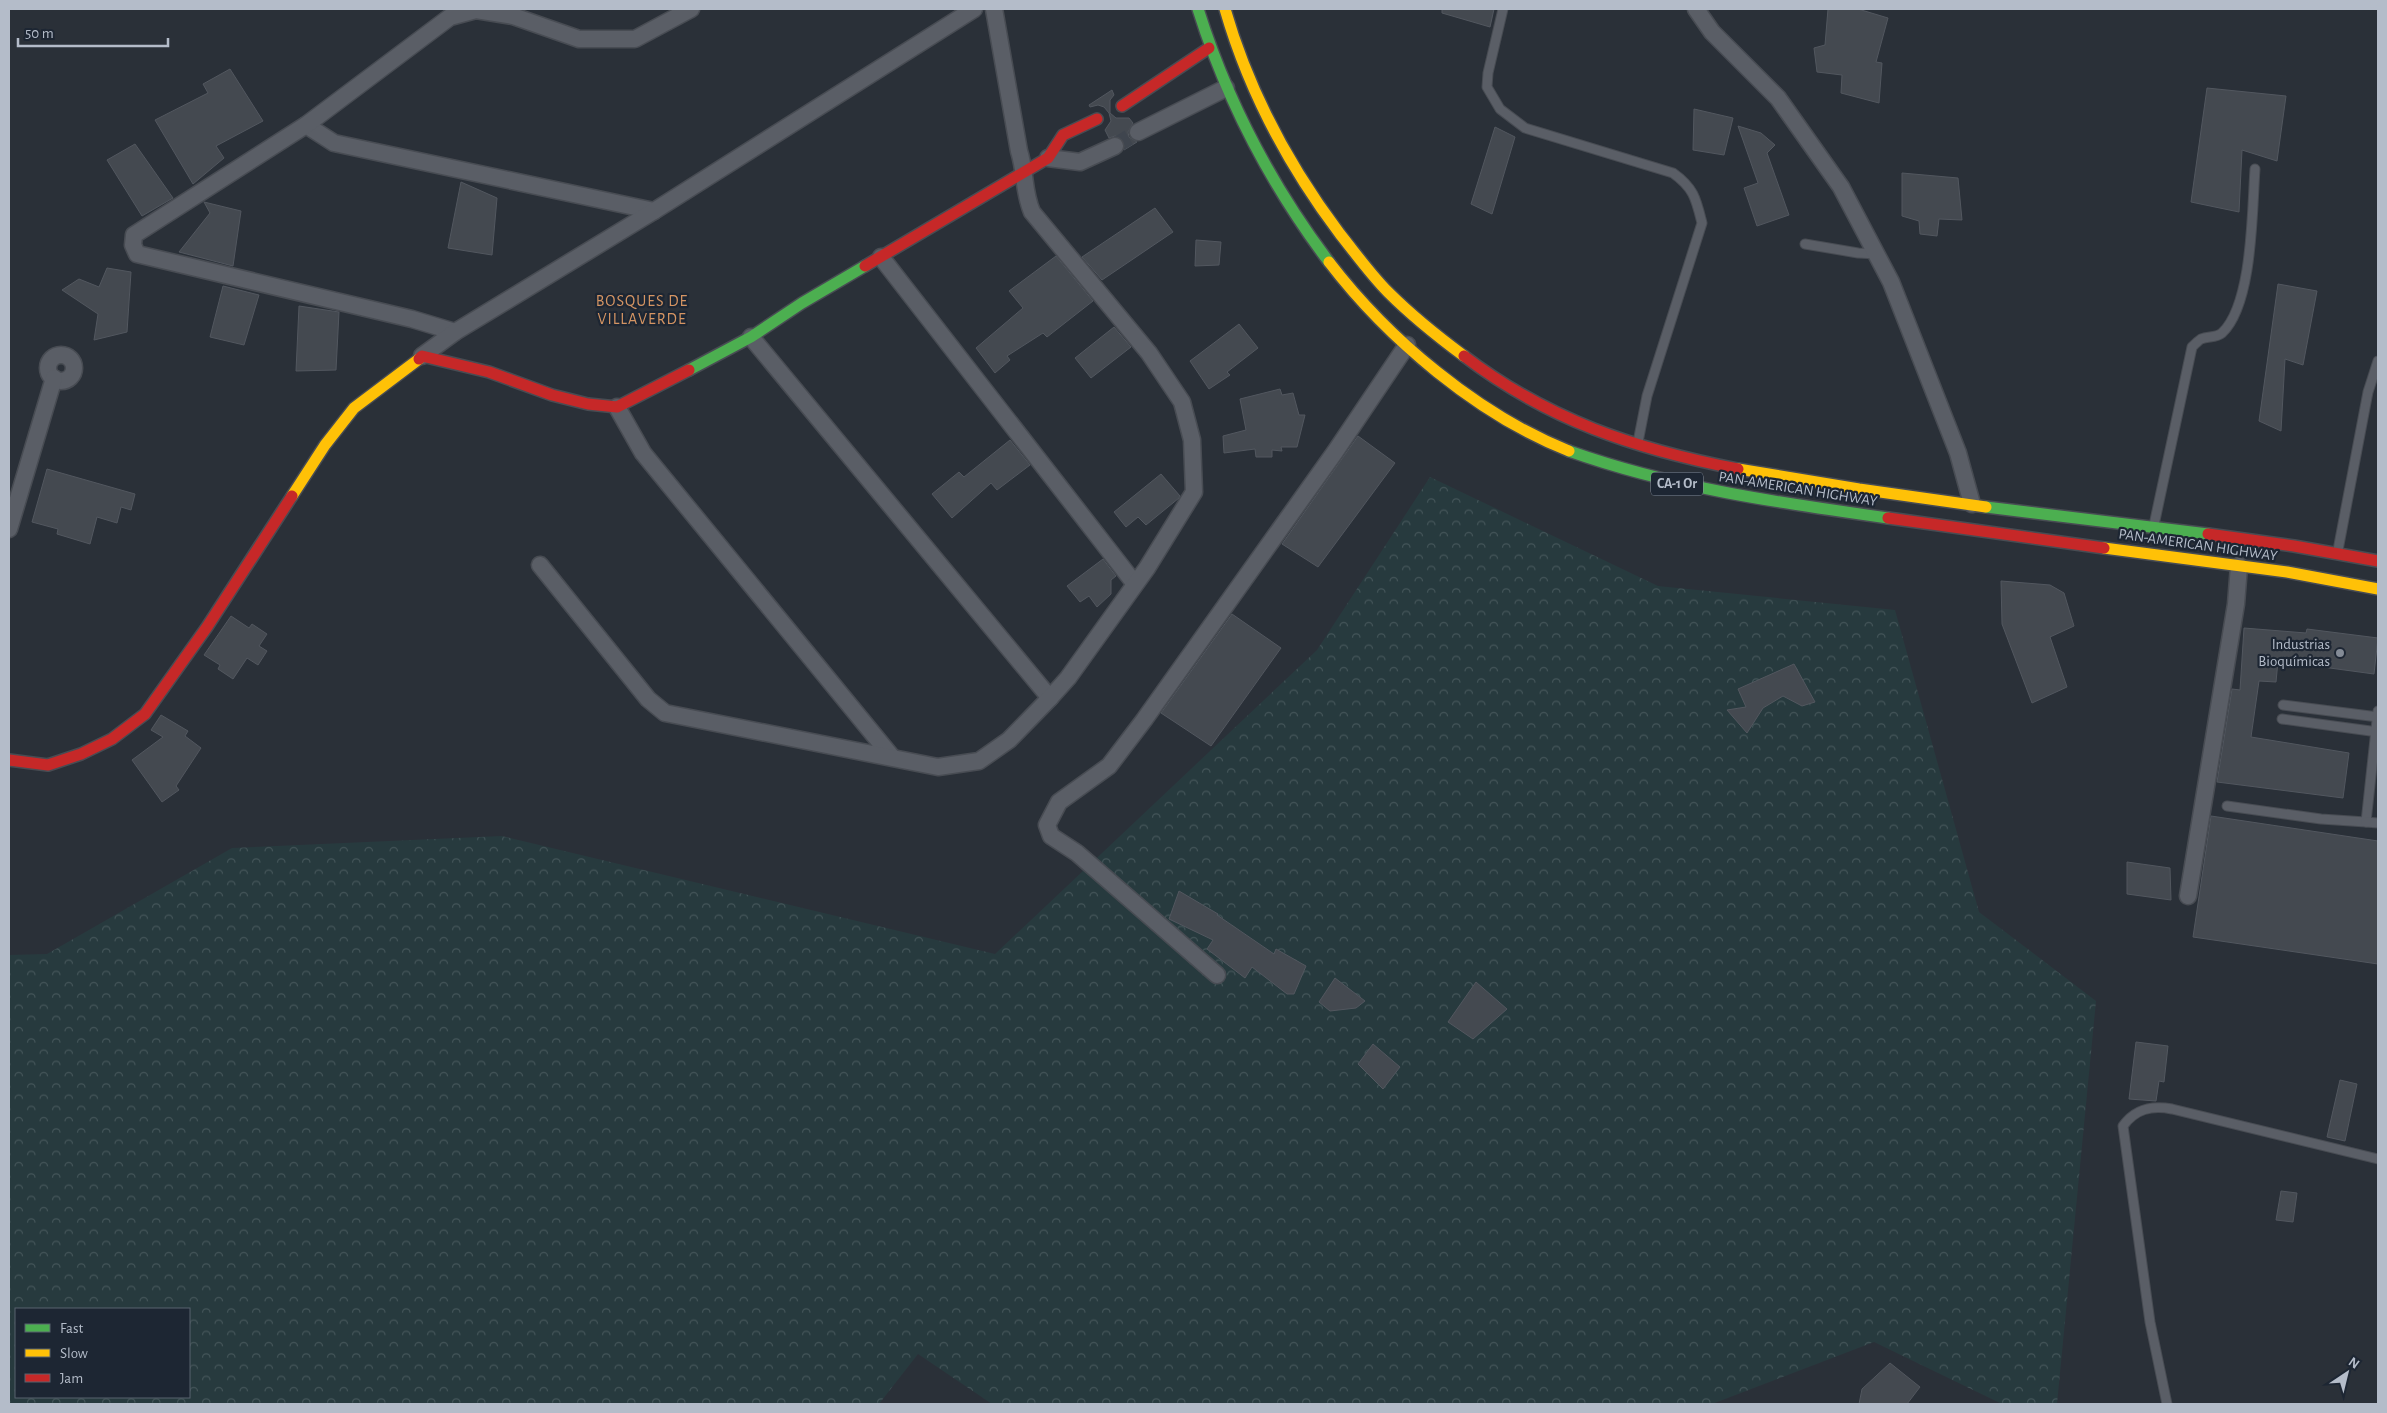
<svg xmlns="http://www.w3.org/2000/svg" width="2387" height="1413" font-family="'Alegreya Sans',sans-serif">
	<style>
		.forest { fill: url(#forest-crowns); fill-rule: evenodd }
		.building { fill: #444950; stroke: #52575f }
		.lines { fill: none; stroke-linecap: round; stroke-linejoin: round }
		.street-tunnel { stroke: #3f454e; stroke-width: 16; stroke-dasharray: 16 8; stroke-linecap: butt }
		.lane-casing { stroke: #484c53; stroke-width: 11 }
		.street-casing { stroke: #484c53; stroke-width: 19 }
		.fast-casing { stroke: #484c53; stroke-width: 14 }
		.slow-casing { stroke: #484c53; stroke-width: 14 }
		.jam-casing { stroke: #484c53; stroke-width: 14 }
		.lane { stroke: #5a5e66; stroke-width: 9 }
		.street { stroke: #5a5e66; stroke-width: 16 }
		.fast { stroke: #4caf50; stroke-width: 11 }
		.slow { stroke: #ffc107; stroke-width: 11 }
		.jam { stroke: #c62828; stroke-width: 11 }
		.poi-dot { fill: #848b96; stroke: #1d2633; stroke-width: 2 }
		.labels { text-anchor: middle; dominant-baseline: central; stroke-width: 4.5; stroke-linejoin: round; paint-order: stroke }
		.shield { fill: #1d2633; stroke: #878f9c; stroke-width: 1 }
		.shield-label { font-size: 14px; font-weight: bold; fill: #b4bcc9 }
		.street-label { font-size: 15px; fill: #b4bcc9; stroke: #1d2633 }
		.poi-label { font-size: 15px; fill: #b4bcc9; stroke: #1d2633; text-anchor: end }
		.neighbourhood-label { font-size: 16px; letter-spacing: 1px; fill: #d59563; stroke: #1d2633 }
	</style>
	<defs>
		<pattern id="forest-crowns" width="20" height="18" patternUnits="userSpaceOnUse" patternTransform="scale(1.25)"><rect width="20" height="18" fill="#273a3e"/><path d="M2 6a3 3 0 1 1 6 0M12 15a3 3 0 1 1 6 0" fill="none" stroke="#445559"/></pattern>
	</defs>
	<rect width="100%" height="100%" fill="#2a3038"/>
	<path class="forest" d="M1430,477L1658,586L1895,610L1979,912L2096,1001L2057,1404H2002L1874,1342L1712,1404H992L918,1354L879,1404H9V955L47,954L232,848L502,836L995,954L1317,650ZM16,1309H189V1397H16Z"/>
	<g class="building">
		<polygon points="1442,9 1494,9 1490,27 1442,13"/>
		<polygon points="1828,9 1858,9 1888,18 1876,62 1882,63 1879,103 1841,93 1842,75 1817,72 1814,48 1825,45"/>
		<polygon points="230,69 263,121 216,146 224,158 193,184 155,120 208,93 203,84"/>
		<polygon points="2207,88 2286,96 2277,161 2242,150 2239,212 2191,202"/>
		<polygon points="1112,90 1114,95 1110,100 1110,113 1116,118 1129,118 1133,123 1128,132 1129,137 1137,142 1124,150 1124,142 1121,138 1115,136 1109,138 1105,130 1111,121 1109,113 1104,107 1098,105 1090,107 1089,105"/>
		<polygon points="1694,109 1733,118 1724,155 1693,150"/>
		<polygon points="1738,126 1761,133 1775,145 1767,153 1789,215 1757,226 1744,188 1758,183"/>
		<polygon points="1495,127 1515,137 1492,214 1471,204"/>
		<polygon points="135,144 173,198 142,216 107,160"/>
		<polygon points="1902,173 1958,178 1962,220 1939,219 1937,236 1920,234 1919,221 1902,216"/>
		<polygon points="461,182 497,198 492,255 448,248"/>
		<polygon points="204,202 241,211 233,266 179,252 210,213"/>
		<polygon points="1155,208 1173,232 1102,280 1082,257"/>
		<polygon points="1196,240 1221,242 1219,265 1195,266"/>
		<polygon points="1056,256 1093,301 1047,337 1043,333 1007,356 1010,360 995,373 976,348 1023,308 1009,291"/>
		<polygon points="107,268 131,272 127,332 94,340 98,314 62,290 79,279 99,287"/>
		<polygon points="2278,284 2317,291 2303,365 2285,359 2281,431 2259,421"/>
		<polygon points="223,286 259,295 244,345 210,337"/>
		<polygon points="299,306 339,312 336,370 296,371"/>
		<polygon points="1239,324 1258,348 1227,372 1230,375 1209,389 1190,361"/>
		<polygon points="1114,327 1131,347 1091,378 1075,358"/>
		<polygon points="1280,389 1282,395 1293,393 1299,415 1305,415 1297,447 1281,447 1282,451 1272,450 1272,457 1256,457 1255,449 1224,453 1223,436 1246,430 1240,399"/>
		<polygon points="1358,436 1395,463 1318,567 1282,544"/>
		<polygon points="1010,440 1030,465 997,490 991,483 952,518 932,494 959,472 964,477"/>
		<polygon points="47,469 135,494 131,510 121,507 117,523 97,517 90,544 57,534 58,529 32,522"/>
		<polygon points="1161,474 1180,496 1179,498 1146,525 1138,517 1126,527 1114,512"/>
		<polygon points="1103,559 1116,576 1111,580 1111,594 1097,607 1089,596 1080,602 1067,586"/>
		<polygon points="2001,581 2050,585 2064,593 2074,626 2050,637 2067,687 2032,703 2002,624"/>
		<polygon points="1232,614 1281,648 1211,746 1161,713"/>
		<polygon points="231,616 249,628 252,624 267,634 259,646 267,651 258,665 247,658 233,679 218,669 220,665 204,655"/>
		<polygon points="2244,628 2306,633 2307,629 2378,638 2374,674 2278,661 2276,682 2259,681 2251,737 2349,753 2343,798 2217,782 2232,689 2240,690"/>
		<polygon points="1794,664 1815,702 1802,706 1783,696 1763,708 1747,733 1727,710 1746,707 1738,689"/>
		<polygon points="161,715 188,731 185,736 201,748 176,786 179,790 162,802 132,760 163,737 151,730"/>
		<polygon points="2211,816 2378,841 2378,964 2193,937"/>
		<polygon points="2127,862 2170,868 2171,900 2127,894"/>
		<polygon points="1179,891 1218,914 1217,915 1274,954 1276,949 1306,966 1294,994 1287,994 1252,967 1245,978 1207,949 1213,940 1169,919"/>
		<polygon points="1335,978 1365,1001 1356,1008 1330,1011 1319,1002"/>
		<polygon points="1476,982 1507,1009 1473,1039 1448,1022"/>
		<polygon points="2136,1042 2168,1046 2164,1082 2159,1081 2156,1101 2129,1099"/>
		<polygon points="1373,1044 1400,1067 1383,1089 1358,1064"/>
		<polygon points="2340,1080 2357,1084 2345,1141 2327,1137"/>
		<polygon points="2281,1191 2297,1193 2293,1222 2276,1220"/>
		<polygon points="1890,1363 1920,1387 1907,1404 1859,1404 1862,1389"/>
	</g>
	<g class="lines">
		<polyline class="street-tunnel" points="1115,146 1138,132"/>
		<defs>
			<g id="lane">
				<path d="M1503,9L1488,73L1487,87L1500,109L1525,128L1673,173C1694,188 1696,199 1702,223L1647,396L1638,442"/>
				<polyline points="1805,244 1858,253 1878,254"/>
				<path d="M2154,525L2192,347C2194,345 2198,341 2201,339C2208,336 2216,338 2222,333C2253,304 2252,210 2255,169"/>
				<polyline points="2338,550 2368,392 2378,361"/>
				<polyline points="2283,705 2378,717"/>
				<polyline points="2282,719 2378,732"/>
				<polyline points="2227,806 2321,819 2366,822 2378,711"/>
				<polyline points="2366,822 2378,823"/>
				<path d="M2167,1404L2150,1322L2123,1126C2135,1109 2151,1105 2172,1109L2378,1159"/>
			</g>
			<g id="street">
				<polyline points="1696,9 1712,32 1778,98 1841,187 1891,282 1958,453 1972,504"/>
				<polyline points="306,125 334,143 654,211"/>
				<polyline points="1138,132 1226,88"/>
				<polyline points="1048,158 1080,162 1115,146"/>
				<polyline points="881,257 1135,584"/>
				<polyline points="455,332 412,319 137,254 133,245 134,235 306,125 450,17 476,10 513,16 579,39 635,39 691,9"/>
				<polyline points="751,337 1050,698"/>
				<circle cx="61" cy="368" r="13"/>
				<polyline points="422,356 455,332 654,211 974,9"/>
				<polyline points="617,407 643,453 892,757"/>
				<polyline points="9,529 54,378"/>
				<path d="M540,565L648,699L665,713L938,767L979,761L1009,740L1050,698L1068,678L1147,568L1194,492L1192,440L1182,402L1149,353L1032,212C1023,191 1026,173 1019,151L994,9"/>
				<polyline points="2188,896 2236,604 2239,566"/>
				<polyline points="1217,975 1077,853 1051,836 1047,825 1059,802 1109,766 1144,720 1335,452 1407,345"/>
			</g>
			<g id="fast">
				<path d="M1198,9C1227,101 1271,185 1329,262"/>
				<polyline points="689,370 751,337 802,303 865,266"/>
				<path d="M1569,451C1673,488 1780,503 1888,518"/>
				<polyline points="1986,507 2208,534"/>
			</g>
			<g id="slow">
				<path d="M1225,9C1249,92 1288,165 1340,234C1356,254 1371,275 1388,292C1412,316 1437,336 1464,356"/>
				<path d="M1329,262C1388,339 1478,415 1569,451"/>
				<polyline points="1738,469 1859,489 1986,507"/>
				<polyline points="292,496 325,445 354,408 419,359"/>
				<polyline points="2104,548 2287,572 2378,589"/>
			</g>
			<g id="jam">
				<polyline points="1122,106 1209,48"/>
				<polyline points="865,266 1048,158 1063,135 1097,119"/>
				<path d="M1464,356C1548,420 1635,449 1738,469"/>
				<polyline points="419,359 422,356 489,372 552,395 588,404 617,407 689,370"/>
				<polyline points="1888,518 2104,548"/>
				<polyline points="2208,534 2294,546 2378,561"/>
				<polyline points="9,760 48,765 81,754 112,739 145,714 207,627 292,496"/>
			</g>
		</defs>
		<use href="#lane" class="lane-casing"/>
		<use href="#street" class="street-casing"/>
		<use href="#fast" class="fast-casing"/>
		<use href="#slow" class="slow-casing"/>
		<use href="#jam" class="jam-casing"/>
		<use href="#lane" class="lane"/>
		<use href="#street" class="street"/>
		<use href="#fast" class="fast"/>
		<use href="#slow" class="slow"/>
		<use href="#jam" class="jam"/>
	</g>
	<circle class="poi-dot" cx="2340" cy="653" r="5"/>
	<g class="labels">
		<rect class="shield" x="1651" y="472.5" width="52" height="23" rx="4"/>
		<g class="shield-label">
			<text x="1677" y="484">CA-1 Or</text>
		</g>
		<g class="street-label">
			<text transform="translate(1798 489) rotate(9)">PAN-AMERICAN HIGHWAY</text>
			<text transform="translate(2198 545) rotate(8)">PAN-AMERICAN HIGHWAY</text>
		</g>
		<g class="poi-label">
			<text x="2330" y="644">Industrias<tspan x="2330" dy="17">Bioquímicas</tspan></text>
		</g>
		<g class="neighbourhood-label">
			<text x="642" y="301">BOSQUES DE<tspan x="642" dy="18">VILLAVERDE</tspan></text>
		</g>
	</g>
	<rect width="2387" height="1413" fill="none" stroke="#b4bcc9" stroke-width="20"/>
	<rect x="15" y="1308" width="175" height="90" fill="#1d2633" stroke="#59626f"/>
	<rect x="25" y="1324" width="25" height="8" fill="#4caf50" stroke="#59626f"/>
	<text x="60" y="1333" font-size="15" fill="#b4bcc9">Fast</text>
	<rect x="25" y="1349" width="25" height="8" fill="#ffc107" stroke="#59626f"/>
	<text x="60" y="1358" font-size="15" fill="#b4bcc9">Slow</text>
	<rect x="25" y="1374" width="25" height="8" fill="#c62828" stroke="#59626f"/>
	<text x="60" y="1383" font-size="15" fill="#b4bcc9">Jam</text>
	<g transform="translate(2347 1373) rotate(35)" stroke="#1d2633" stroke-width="4" paint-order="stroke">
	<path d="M0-4L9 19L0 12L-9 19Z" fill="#b4bcc9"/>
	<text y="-8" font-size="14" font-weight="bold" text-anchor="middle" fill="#b4bcc9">N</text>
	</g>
	<path d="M18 38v8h150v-8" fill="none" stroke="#b4bcc9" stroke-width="2.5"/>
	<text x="25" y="38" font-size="15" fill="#b4bcc9" stroke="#1d2633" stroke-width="4" paint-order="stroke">50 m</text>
</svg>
